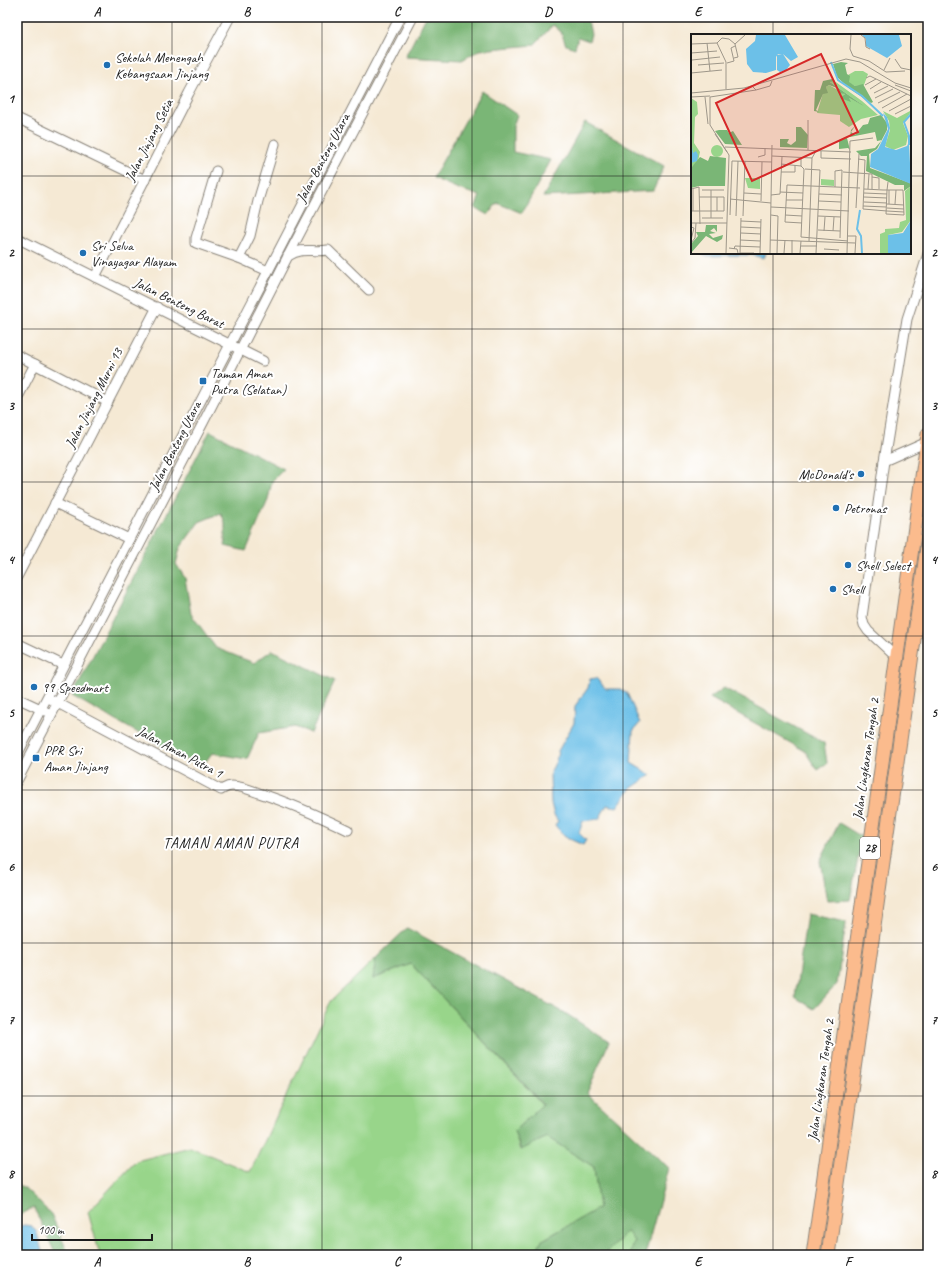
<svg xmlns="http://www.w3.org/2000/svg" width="945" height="1272" font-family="Caveat,sans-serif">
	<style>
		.green { fill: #98d58a; stroke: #5a7853 }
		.forest { fill: #7ab676; stroke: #4b6949 }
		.water { fill: #6cc0e8; stroke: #446e82 }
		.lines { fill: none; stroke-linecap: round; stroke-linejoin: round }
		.minor-casing { stroke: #888278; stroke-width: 11 }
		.highway-casing { stroke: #888278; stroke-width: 15 }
		.minor { stroke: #fff; stroke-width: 9 }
		.highway { stroke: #fbbb8d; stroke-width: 13 }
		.grid { fill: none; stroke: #1c1c1c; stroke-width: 1; stroke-opacity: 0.55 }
		.poi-dot { fill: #1f6fb2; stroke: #fff; stroke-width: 1.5 }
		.labels { text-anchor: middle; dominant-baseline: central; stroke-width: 4; stroke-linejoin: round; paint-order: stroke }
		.shield { fill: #fff; stroke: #606060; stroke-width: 1 }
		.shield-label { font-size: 13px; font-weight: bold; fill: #1c1c1c }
		.poi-label { font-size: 14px; fill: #1c1c1c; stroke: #fff; text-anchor: start }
		.street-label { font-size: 14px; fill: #1c1c1c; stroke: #fff }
		.neighbourhood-label { font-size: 15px; letter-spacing: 1px; fill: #1c1c1c; stroke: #fff }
		.inset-river { fill: none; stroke: #6cc0e8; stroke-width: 2 }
		.inset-road { fill: none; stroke: #9e978a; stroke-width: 1 }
		.view { fill: #d62828; fill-opacity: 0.15; stroke: #d62828; stroke-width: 2 }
		.inset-edge { fill: none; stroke: #1c1c1c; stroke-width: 2 }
		.neatline { fill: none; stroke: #1c1c1c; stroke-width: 1.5 }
		.grid-label { font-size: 13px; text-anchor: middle; font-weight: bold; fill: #1c1c1c }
	</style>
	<rect width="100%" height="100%" fill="#fff"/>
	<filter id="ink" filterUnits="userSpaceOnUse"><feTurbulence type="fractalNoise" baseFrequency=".025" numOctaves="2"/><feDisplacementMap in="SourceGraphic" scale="8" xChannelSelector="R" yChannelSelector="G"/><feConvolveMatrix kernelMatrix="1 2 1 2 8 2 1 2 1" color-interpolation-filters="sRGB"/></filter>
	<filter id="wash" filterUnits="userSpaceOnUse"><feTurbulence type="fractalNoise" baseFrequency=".012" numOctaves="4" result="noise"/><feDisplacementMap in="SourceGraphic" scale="16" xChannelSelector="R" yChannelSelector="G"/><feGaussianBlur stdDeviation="0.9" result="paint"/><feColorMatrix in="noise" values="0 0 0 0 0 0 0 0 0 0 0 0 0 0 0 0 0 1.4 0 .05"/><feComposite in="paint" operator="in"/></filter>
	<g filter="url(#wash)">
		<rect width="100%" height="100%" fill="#f5e9d4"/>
		<g class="green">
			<polygon points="376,958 373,979 411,964 543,1105 514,1131 520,1150 547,1137 594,1167 599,1208 541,1241 535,1255 100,1255 88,1212 136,1161 190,1147 250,1172 331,1001"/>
			<polygon points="627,1230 634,1241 629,1255 601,1255 607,1252"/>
		</g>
		<g class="forest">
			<polygon points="426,17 587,17 591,34 589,41 578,37 575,48 566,45 561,32 553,25 534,45 480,50 462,60 405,57"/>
			<polygon points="482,91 517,115 513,126 513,152 551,160 522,213 497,203 488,215 475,208 480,196 456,188 433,178"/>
			<polygon points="585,122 664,166 653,191 543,197"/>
			<polygon points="210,431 284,469 272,481 268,500 246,551 225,546 225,522 221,513 199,522 180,548 176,564 185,578 191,614 216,648 254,663 272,650 335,681 311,733 295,727 259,733 247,759 212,753 201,768 72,696"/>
			<polygon points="724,688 824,743 827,763 817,770 805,751 710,698"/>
			<polygon points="839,823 862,837 850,900 827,901 820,861"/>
			<polygon points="807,914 846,922 837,984 814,1009 795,997"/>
			<polygon points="407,928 565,1013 609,1042 587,1093 669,1168 645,1255 629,1255 634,1241 627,1231 607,1252 601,1255 535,1255 541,1241 599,1208 594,1167 547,1137 521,1150 514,1131 543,1104 411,964 373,979 376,958"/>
			<polygon points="17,1184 25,1188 51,1214 69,1255 56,1255 34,1208 17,1216"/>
		</g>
		<g class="water">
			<polygon points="701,253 766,253 764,258 751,255 707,256"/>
			<polygon points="596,678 606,689 620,689 627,693 640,723 633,731 631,763 651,775 630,789 617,807 607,805 599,819 583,821 579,833 586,840 583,845 565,837 555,825 558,821 554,815 551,803 550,773 556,761 558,751 574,723 575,706 588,688 590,679"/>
			<polygon points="24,1225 31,1226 36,1230 43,1255 17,1255 17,1228"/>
		</g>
	</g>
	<g filter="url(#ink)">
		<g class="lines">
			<defs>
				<g id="minor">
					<polyline points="17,118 145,180"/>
					<polyline points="216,171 196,238 196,243 239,258 268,271"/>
					<polyline points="17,238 263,361"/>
					<path d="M288,256C305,246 311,253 328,250L369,290"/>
					<polyline points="239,258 250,236 258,201 275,144"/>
					<polyline points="95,277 189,93 230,17"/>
					<polyline points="17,355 108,402"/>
					<polyline points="17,399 35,364"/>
					<polyline points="884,461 907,319 928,254"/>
					<polyline points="55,503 129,539"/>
					<polyline points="17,577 157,307"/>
					<polyline points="17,643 63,665"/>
					<polyline points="896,657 868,631 864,625 862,617 884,461 927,442"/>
					<polyline points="17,698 45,711"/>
					<path d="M52,700L221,790C225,788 227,786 232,786C241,786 251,790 259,793C290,803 319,816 348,830"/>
					<polyline points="17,755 400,17"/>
					<polyline points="17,781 204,421 288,256 413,17"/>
				</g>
				<g id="highway">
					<polyline points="813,1255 928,434"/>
					<polyline points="828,1255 928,540"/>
				</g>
			</defs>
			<use href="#minor" class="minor-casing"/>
			<use href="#highway" class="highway-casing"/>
			<use href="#minor" class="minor"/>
			<use href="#highway" class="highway"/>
		</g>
	</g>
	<path class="grid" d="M172,17V1255M322,17V1255M472,17V1255M623,17V1255M773,17V35M17,176H692M910,176H928M773,253V1255M17,329H928M17,482H928M17,636H928M17,790H928M17,943H928M17,1096H928"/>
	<g class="poi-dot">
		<circle cx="107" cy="65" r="4"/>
		<circle cx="83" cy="253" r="4"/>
		<rect x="199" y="377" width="8" height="8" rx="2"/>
		<circle cx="861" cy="474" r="4"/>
		<circle cx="836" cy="508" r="4"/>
		<circle cx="848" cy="565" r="4"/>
		<circle cx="833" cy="589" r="4"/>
		<circle cx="34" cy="687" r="4"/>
		<rect x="32" y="754" width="8" height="8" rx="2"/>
	</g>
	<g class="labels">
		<rect class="shield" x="860" y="837" width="20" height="22" rx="3"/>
		<g class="shield-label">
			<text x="870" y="848">28</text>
		</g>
		<g class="poi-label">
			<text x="115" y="57">Sekolah Menengah<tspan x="115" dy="16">Kebangsaan Jinjang</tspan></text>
			<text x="91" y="245">Sri Selva<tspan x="91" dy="16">Vinayagar Alayam</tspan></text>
			<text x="211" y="373">Taman Aman<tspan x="211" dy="16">Putra (Selatan)</tspan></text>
			<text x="853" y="474" text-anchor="end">McDonald's</text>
			<text x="844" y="508">Petronas</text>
			<text x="856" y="565">Shell Select</text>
			<text x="841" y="589">Shell</text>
			<text x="42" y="687">99 Speedmart</text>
			<text x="44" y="750">PPR Sri<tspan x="44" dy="16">Aman Jinjang</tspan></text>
		</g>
		<g class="street-label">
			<text transform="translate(149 140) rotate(-63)">Jalan Jinjang Setia</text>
			<text transform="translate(323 158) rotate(-62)">Jalan Benteng Utara</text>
			<text transform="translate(179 303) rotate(26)">Jalan Benteng Barat</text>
			<text transform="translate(94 398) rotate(-63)">Jalan Jinjang Murni 13</text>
			<text transform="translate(175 446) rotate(-63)">Jalan Benteng Utara</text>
			<text transform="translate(180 752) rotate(28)">Jalan Aman Putra 1</text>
			<text transform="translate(866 759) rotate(-82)">Jalan Lingkaran Tengah 2</text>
			<text transform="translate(821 1080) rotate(-82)">Jalan Lingkaran Tengah 2</text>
		</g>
		<g class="neighbourhood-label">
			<text x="231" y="843">TAMAN AMAN PUTRA</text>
		</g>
	</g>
	<g transform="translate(691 34)">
		<rect width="220" height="220" fill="#f5e9d4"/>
		<path d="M164,37H172L177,40L173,51L164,52L158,49L157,41ZM142,46L171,67L187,81L170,85L158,93L149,87V81L126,79L132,59H136L135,53L138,51L154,60L150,64H158L170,70L139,48ZM0,64L6,68L7,80L4,83L3,109L9,118L7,127L0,134ZM220,73V78L212,89L217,102L215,111L202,116L194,112L199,96L198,87L192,77L206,84L219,77ZM20 117a6 6 0 1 1 12 0a6 6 0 1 1-12 0ZM54,144H69V155L57,154ZM130,145L143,146V152L130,151ZM220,152V186L211,198L197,201V219H189V200L194,198V195L208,194L209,188L215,186L214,157Z" fill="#98d58a"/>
		<path d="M150,28L157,29L154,31L156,40L159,42L158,48L164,52L172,50L182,68L180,69L159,55L146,43L142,30ZM141,45L144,47L139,48L173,72L158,64L160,68L149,64L154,60L148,59L146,54L138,51L135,53L137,59L132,60L125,76L128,78L123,77L124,56H129L132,47ZM190,81L196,89V96L186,115L178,120L179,134L219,149L220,152L213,157V151H204L175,137L176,122H170L165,117L184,114L191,106L186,107L184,98L159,103L160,96L164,92L160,98L164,101L172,91L177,90L179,84ZM105,93H110L117,101L116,114L89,113V105H98L96,109L100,111L105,107ZM28,96H36L38,99L42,97L51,111L34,110L24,97ZM156,104L159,116L157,114L148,115V106ZM19,122L35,124L34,152H8L0,154V134L9,123L17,127ZM15,191H26V198L23,194L19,197L25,199L18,200L22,204L32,201L31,205L26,208L15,202L0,219V210L7,202L5,198H14Z" fill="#7ab676"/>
		<path d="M65,1H94L107,23L100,27L92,20L99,31L95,36L89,38L86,36V21L91,20H87L85,23V36L75,39L62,38L56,30L55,15L64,7ZM171,1H208L211,12L196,24L175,12V5ZM192,79L196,83L199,94L194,113L205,116L216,112L218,108L220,150L179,133L180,120L187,115L197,95ZM0,107L2,119L5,117L7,121L6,127L0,129ZM220,186V219H197V201L212,199Z" fill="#6cc0e8"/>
		<path class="inset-river" d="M140,28L147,46L171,62L192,82M218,111V102L213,88L220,80M169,176L166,195L170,202L171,219"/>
		<path class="inset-road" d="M160,1L159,15L162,22L178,27L195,38L214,37M170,1L174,4L175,13L179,15M16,9L19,37M26,9L35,28V55M0,10L26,9L31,4L38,5L44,10L47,23L43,24M44,10L54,1M0,19L26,17M204,25L210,34L220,36M1,26L29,23M36,29L43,27L40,14L44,12M7,31L33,29M193,36L199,24M0,39L31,36M175,44L179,42L220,62M174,51L185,45M204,51L220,57M62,53L65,56L79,52L81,47M179,55L190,48M0,59L53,54L155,25L169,28L204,49L220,54M183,59L197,52M0,63L19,62M14,63L17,90M184,64L202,55M187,69L209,58M191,74L216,60M198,77L220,65M204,80L220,72M117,86V116M24,100L36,118M34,113L160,118M130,117V124L160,125M81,122L121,124M67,123L74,121V114M110,123V132L113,135L110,203L157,207M167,125L174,126L172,175L196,177M90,130L110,132M114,135L129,136L125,219M90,138H104V131M152,138L181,140V155M181,143L188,144V155M144,153V137L151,136L149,204M0,155L8,153L9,190M173,155L192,156H212L213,181L195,180L196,156L197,148M177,155L178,140M11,156H33M20,156V184M89,158L112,159M53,159L70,160M173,159L196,160M128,160L151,161M80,161L89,160L91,123M26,163V177M173,163L196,164M39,165L80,169M95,166H112M70,167L71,128M128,167L150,168M173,168L196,169M196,170L213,171M198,170V156M204,170L205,156M172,172L195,173M80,173L158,177M165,174L168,120M196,174L213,175M0,177H33V163H8M2,177V155M196,177L213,178M39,181L41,127L81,128M80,181L87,182L86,219M94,181L111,182M45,182L47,127M52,182L54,127M127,182L150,183M11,184H32M50,187L70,188M0,189H36M111,189L94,188L96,151L169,154M0,193L3,194L0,206M50,193L70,194M127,196L149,197M133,197L134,183M142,197L143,183M50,199L70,200M157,202H165L164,219M49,206L69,207M79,206L164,209M118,207L121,124L125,117M0,209L4,204L5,189M110,212H126M38,214L46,215L47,219M43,215L44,212L69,213M133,215L148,216M35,219L38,121L19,91V63L65,56M49,219L50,184M49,219H63M69,219L70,185M79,219L81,111M93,219L94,206M101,219V206M109,219L110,207M156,219L159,107L182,104"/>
		<path class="view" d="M130,20L167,98L61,147L25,69Z"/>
		<rect width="220" height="220" class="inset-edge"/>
	</g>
	<rect width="945" height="1272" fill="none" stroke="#fff" stroke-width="44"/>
	<path d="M32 1234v6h120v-6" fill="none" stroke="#1c1c1c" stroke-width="2"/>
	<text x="38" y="1234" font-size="12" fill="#1c1c1c" stroke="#ffffff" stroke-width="3" paint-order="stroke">100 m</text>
	<rect x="22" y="22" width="901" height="1228" class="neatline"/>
	<g class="grid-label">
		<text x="97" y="16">A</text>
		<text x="247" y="16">B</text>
		<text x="397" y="16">C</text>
		<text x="548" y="16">D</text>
		<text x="698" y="16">E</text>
		<text x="848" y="16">F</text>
		<text x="11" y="103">1</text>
		<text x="934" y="103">1</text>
		<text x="11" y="257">2</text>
		<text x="934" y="257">2</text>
		<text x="11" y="410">3</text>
		<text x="934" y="410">3</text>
		<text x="11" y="564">4</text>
		<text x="934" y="564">4</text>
		<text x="11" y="717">5</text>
		<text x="934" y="717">5</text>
		<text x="11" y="871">6</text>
		<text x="934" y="871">6</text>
		<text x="11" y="1024">7</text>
		<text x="934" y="1024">7</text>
		<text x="11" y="1178">8</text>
		<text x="934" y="1178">8</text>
		<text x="97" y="1266">A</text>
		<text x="247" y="1266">B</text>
		<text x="397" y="1266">C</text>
		<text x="548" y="1266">D</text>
		<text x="698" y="1266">E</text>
		<text x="848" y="1266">F</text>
	</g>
</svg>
